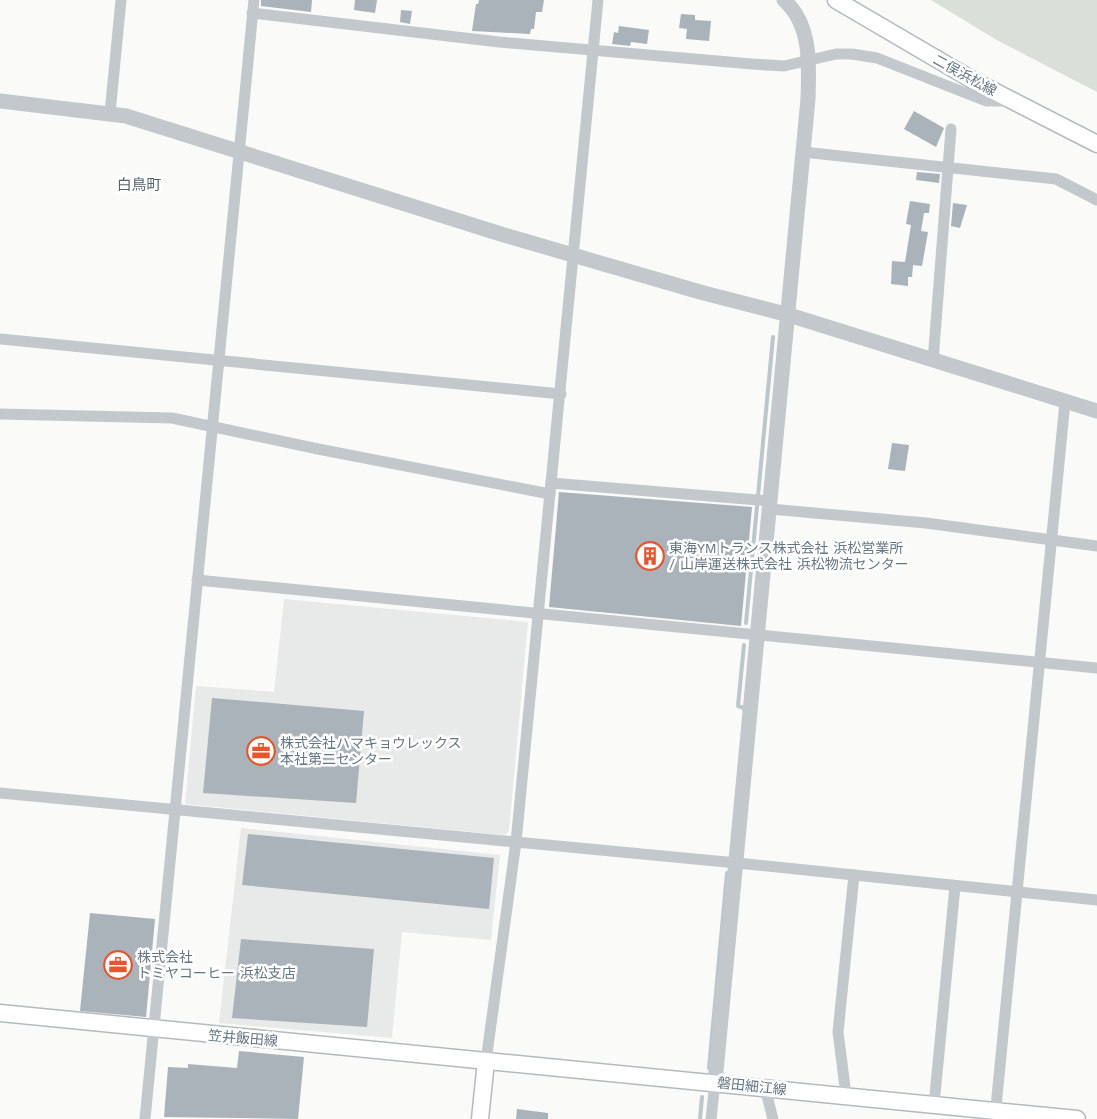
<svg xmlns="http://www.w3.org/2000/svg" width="1097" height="1119" font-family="'Work Sans','Noto Sans JP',sans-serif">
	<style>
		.built { fill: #e8e9e9 }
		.green { fill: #dadfd7 }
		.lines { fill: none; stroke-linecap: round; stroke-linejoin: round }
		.stream { stroke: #bbc7cb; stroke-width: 4 }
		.building { fill: #aab3b9 }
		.secondary-casing { stroke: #b3babf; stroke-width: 19 }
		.minor { stroke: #c3c8cc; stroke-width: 11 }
		.tertiary { stroke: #c3c8cc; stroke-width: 15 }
		.secondary { stroke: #fff; stroke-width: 16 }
		.labels { text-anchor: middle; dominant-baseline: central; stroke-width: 5; stroke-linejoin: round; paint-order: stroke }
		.street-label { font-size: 14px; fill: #657683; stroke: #fff }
		.poi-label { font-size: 14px; fill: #657683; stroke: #fff; text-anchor: start }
		.neighbourhood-label { font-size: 15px; fill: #57646e; stroke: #fff }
	</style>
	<rect width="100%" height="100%" fill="#fafaf8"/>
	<g class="built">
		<polygon points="284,599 528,622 509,831 504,835 185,804 196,686 274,692"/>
		<polygon points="241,828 500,855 491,940 402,932 392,1038 219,1023"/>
	</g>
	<polygon class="green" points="931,0 1097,0 1097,92 995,39"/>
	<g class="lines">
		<g class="stream">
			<polyline points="746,623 773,337"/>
			<polyline points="744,645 738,706 744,708 744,710"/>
			<polyline points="709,1068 727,873"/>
			<polyline points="700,1119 702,1097"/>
		</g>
	</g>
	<g class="building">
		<polygon points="261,0 312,0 311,12 261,6"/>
		<polygon points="355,0 377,0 375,13 354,10"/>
		<polygon points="479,0 544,0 542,12 536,12 534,29 531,29 530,34 472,31 476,4 478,4"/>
		<polygon points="401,10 412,11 410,24 400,22"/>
		<polygon points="681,14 695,15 695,20 711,21 709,41 686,39 687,29 679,28"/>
		<polygon points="619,26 649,30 647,44 631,42 630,46 612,44 614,32 618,33"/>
		<polygon points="914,111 944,128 936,147 904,129"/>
		<polygon points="917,172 940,174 939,183 916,180"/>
		<polygon points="910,201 930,204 929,213 924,213 921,231 928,232 922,266 913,265 912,277 908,277 908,286 891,284 892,261 905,262 911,225 906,224"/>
		<polygon points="953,203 967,205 960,228 951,226"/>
		<polygon points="892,443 909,445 905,471 888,469"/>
		<polygon points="559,492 752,507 741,626 549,607"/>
		<polygon points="212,698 364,711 356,803 203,793"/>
		<polygon points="248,834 494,858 489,909 242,885"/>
		<polygon points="90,913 155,919 146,1017 80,1011"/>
		<polygon points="241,939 374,949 367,1027 232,1018"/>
		<polygon points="239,1051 304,1057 298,1119 164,1117 168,1067 188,1068 188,1064 237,1068"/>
		<polygon points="517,1109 548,1113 548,1119 516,1119"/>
	</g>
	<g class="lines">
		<defs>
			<g id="secondary">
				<polyline points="836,0 976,82 1097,144"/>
				<polyline points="0,1013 1077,1119"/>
				<polyline points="480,1119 486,1061"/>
			</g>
		</defs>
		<use href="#secondary" class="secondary-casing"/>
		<g class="minor">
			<polyline points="252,13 499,42 752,64 784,66 836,54 852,54 877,58 986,101 1013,101"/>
			<polyline points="110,113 121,0"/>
			<polyline points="803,152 1056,179 1097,200"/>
			<polyline points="0,339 561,394"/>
			<polyline points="933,361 951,129"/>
			<polyline points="0,414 172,418 318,449 550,494"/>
			<polyline points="551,483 771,501"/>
			<polyline points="770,509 926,523 1097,546"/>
			<polyline points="197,580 1097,668"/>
			<polyline points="0,793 737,863 1097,900"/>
			<polyline points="486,1061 516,842 598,0"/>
			<polyline points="765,1088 773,1119"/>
			<polyline points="846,1095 838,1032 854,875"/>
			<polyline points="934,1105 955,886"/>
			<polyline points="995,1117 1065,402"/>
			<polyline points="145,1119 254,0"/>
			<polyline points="711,1119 715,1082"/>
		</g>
		<g class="tertiary">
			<polyline points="0,101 126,116 504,235 700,292 789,315 1097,411"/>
			<path d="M715,1082L808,99C809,65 812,25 784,0"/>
		</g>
		<use href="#secondary" class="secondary"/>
	</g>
	<defs>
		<symbol id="building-ring" viewBox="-11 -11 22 22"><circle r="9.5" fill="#fff" stroke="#e4572e" stroke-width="1.5"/><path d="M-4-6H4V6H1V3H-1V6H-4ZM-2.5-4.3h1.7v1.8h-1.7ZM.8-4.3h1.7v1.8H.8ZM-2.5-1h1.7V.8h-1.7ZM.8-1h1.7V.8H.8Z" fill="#e4572e"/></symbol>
		<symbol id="office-ring" viewBox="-11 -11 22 22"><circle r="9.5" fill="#fff" stroke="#e4572e" stroke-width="1.5"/><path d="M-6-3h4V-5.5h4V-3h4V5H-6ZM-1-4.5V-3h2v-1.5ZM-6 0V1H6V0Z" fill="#e4572e"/></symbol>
	</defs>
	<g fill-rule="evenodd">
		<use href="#building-ring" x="634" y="540" width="32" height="32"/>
		<use href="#office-ring" x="245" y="735" width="32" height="32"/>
		<use href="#office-ring" x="102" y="949" width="32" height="32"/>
	</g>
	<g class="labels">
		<g class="street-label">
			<text transform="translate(965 75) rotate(29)">二俣浜松線</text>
			<text transform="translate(243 1038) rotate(5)">笠井飯田線</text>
			<text transform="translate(752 1086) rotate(6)">磐田細江線</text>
		</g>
		<g class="poi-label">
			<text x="669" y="548">東海YMトランス株式会社 浜松営業所<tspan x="669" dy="16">/ 山岸運送株式会社 浜松物流センター</tspan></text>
			<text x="280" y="743">株式会社ハマキョウレックス<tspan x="280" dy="16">本社第二センター</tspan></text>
			<text x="137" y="957">株式会社<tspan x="137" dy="16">トミヤコーヒー 浜松支店</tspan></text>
		</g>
		<g class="neighbourhood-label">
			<text x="139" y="185">白鳥町</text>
		</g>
	</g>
</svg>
